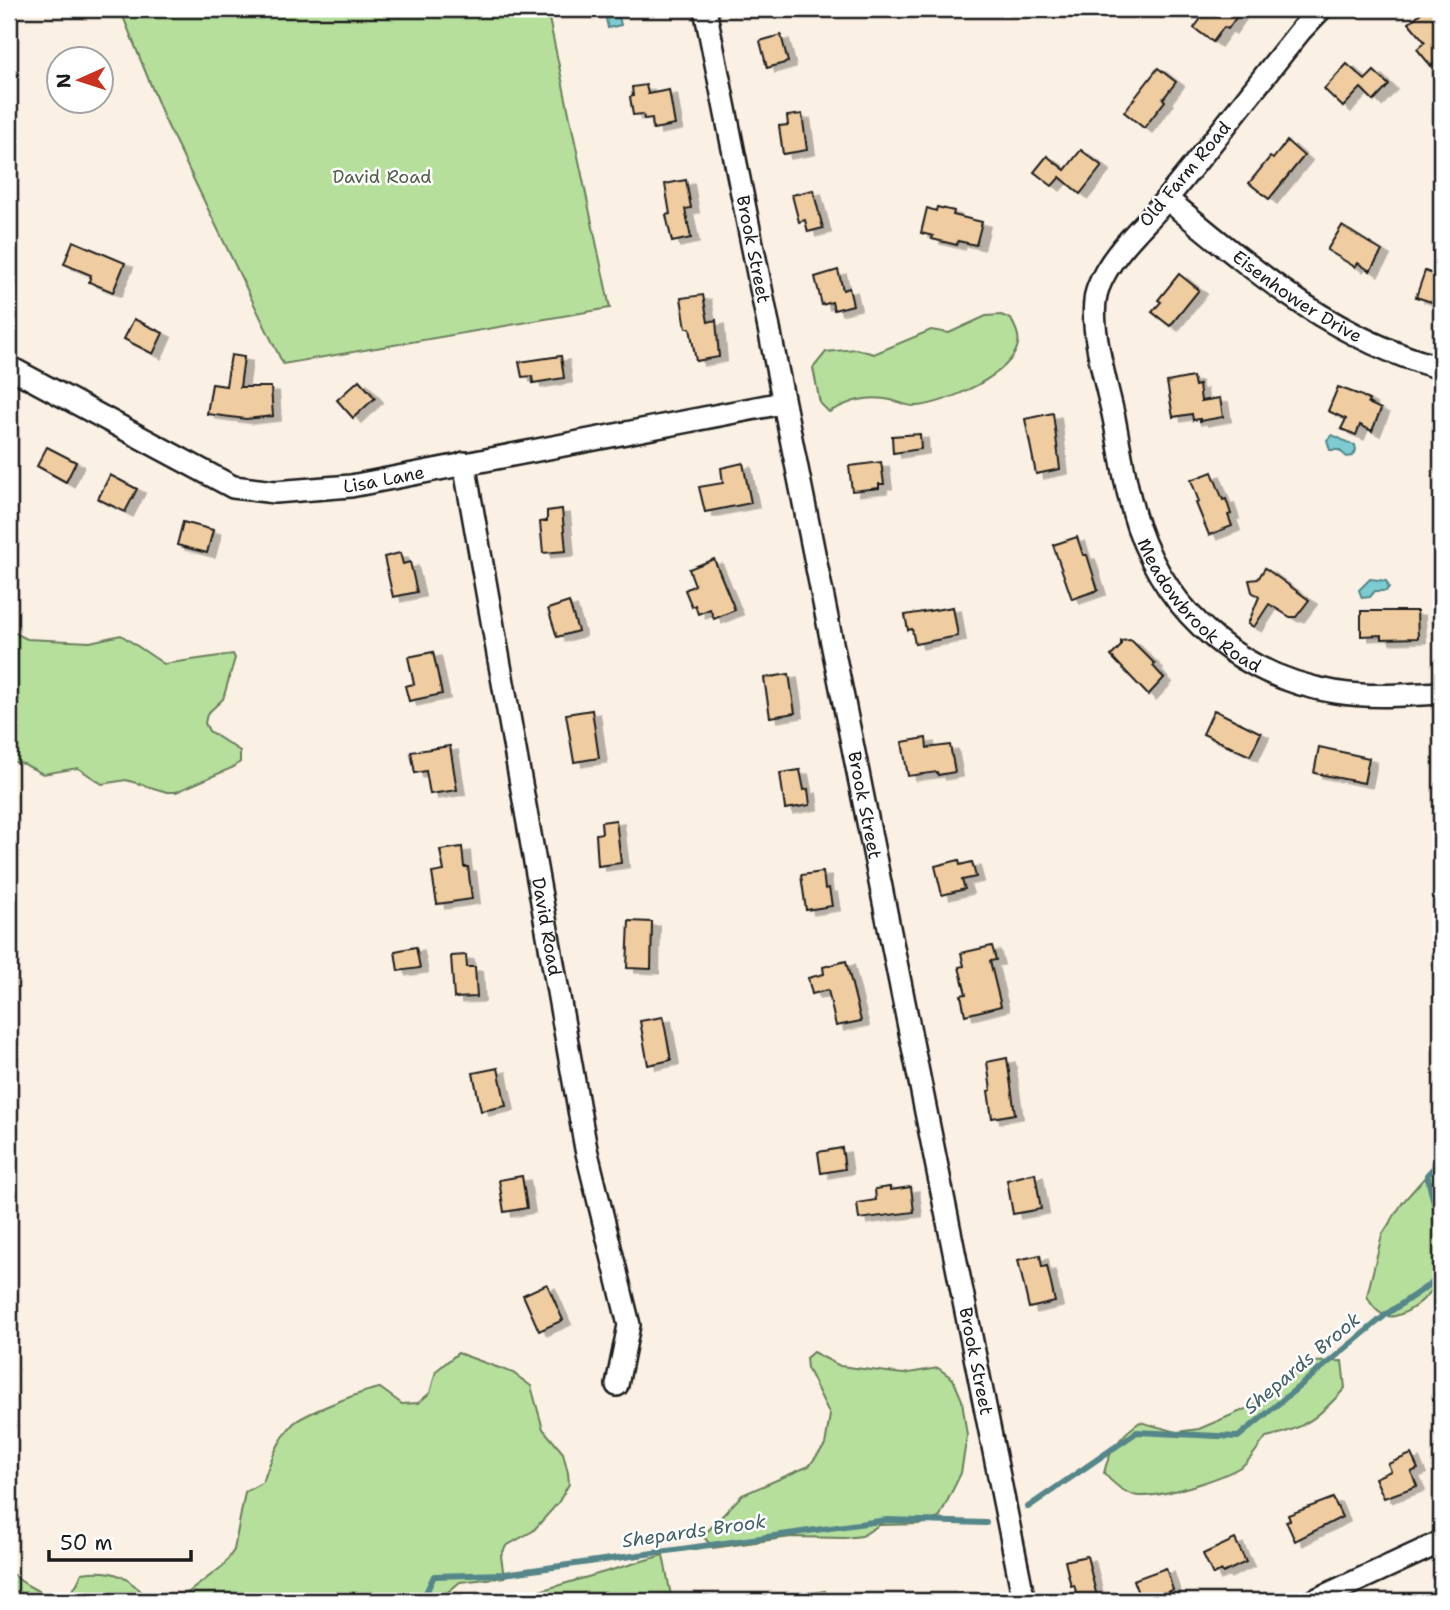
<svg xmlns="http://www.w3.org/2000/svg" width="1450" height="1610" font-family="'Shantell Sans',sans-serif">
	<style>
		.green { fill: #b6df9c; stroke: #697e5c; stroke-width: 2 }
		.water { fill: #7bccd2; stroke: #558689; stroke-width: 2 }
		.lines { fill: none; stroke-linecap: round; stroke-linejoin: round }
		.stream { stroke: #558689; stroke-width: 6 }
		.building { fill: #f0cda1; stroke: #1c1c1c; stroke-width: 2; filter: url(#shadow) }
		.minor-casing { stroke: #1c1c1c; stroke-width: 26 }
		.minor { stroke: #fff; stroke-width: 21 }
		.labels { text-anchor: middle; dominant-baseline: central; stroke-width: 5; stroke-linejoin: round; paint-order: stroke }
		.street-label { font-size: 18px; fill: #1c1c1c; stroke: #fff }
		.park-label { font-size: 18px; fill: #526049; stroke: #fff }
		.water-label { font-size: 19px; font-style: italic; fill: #426265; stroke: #fff }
	</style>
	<defs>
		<filter id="shadow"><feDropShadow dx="8" dy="4.5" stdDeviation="0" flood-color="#0004"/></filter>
	</defs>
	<rect width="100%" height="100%" fill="#faf0e3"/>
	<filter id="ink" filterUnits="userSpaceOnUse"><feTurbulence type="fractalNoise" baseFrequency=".0143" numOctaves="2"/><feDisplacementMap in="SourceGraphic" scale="14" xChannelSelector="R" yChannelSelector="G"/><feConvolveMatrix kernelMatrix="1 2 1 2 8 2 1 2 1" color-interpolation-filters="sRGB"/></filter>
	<g filter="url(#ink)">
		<g class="green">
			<polygon points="120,9 547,9 610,308 283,364 165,120"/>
			<path d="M1001,315L1011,319C1015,327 1020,336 1018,344C1012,375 945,404 917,406C908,407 899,402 891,400C867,395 850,401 829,412L820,403L813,368L826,352L856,349L874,354L931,330L949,333L986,316Z"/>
			<polygon points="9,630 27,639 90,642 121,635 164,664 233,654 235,658 223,699 207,714 205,723 209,731 240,751 240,762 234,767 176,792 167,792 126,780 102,784 78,768 43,774 24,764 9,761"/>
			<path d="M1441,1159C1441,1178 1445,1267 1440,1278C1432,1294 1412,1312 1395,1316C1382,1319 1372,1307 1367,1296L1382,1235L1403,1202Z"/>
			<polygon points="813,1352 840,1366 903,1374 938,1368 953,1379 962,1400 967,1436 961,1473 939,1518 921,1524 879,1525 862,1536 845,1538 791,1537 713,1548 703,1536 742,1495 809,1466 825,1445 830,1415 807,1368 806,1358"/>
			<path d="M458,1353L513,1373L531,1386L543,1429L563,1453L568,1473L569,1484L558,1503L533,1531L506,1546L501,1556L504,1577L460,1582L437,1601H177L223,1566L234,1550L245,1492L263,1482C270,1462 278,1440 293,1424C303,1414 365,1390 380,1388L402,1404L418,1403L430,1393L436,1371Z"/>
			<path d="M1342,1361L1345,1388C1320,1416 1304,1430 1266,1437C1259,1446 1251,1460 1242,1466C1222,1479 1162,1497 1139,1496C1126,1495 1111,1482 1104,1473C1109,1450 1121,1435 1140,1422L1177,1432L1199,1429L1253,1406L1265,1390L1312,1362Z"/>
			<polygon points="663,1555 672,1601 505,1601"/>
			<path d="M9,1570C17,1581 50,1601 65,1596C74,1592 78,1582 82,1573C115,1568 129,1577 150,1601H9Z"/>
			<polygon points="825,1591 827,1601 765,1601"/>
		</g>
		<g class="water">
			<polygon points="604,9 617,9 621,25 608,28"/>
			<path d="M1332,435C1341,438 1346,443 1355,445L1356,450L1353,456L1347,457L1339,450H1330L1327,440Z"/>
			<polygon points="1370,579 1386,581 1389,587 1386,591 1375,591 1370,597 1362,598 1359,590"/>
		</g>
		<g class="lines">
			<g class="stream">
				<polyline points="1441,1160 1427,1175 1441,1230"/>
				<polyline points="1028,1507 1137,1432 1238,1437 1388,1313 1441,1277"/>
				<polyline points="422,1601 434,1576 504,1574 887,1520 986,1523"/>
			</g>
		</g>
		<g class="building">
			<polygon points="1208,9 1242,9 1228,29 1224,27 1213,42 1194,28"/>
			<polygon points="1425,9 1441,9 1441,32 1435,38 1441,45 1441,57 1431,66 1417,49 1425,42 1409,23"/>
			<polygon points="781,35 788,62 767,68 760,41"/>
			<polygon points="1347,64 1365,80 1374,71 1389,85 1374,101 1361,88 1343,107 1324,89"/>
			<polygon points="1158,68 1176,82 1163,99 1165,101 1144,128 1124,112"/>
			<polygon points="646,85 648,94 669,90 675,125 653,129 652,118 644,119 643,114 633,115 630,97 633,96 632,87"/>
			<polygon points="802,114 807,150 783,154 779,126 788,125 787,116"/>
			<polygon points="1287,141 1304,156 1269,199 1249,183 1270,157 1273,159"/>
			<polygon points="1081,150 1102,166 1080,194 1060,177 1052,186 1034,172 1047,156 1065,170"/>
			<polygon points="686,180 691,208 685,209 691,238 672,242 666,215 670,214 665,184"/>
			<polygon points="813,190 823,228 808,232 805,220 799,222 792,195"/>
			<polygon points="937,207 954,211 953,215 982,222 976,245 958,241 957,245 932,239 933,236 921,233 927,208 936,211"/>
			<polygon points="1342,226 1382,251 1370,271 1358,263 1355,267 1327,250"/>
			<polygon points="73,241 125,263 113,292 89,282 91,275 64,264"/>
			<polygon points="838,270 843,290 849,288 853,305 834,310 832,302 822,305 815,277"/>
			<polygon points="1425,271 1441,277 1441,305 1416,297"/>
			<polygon points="1179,274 1199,290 1170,326 1152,312 1161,302 1158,300"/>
			<polygon points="703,295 708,322 716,320 719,357 696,361 690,328 686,328 681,298"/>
			<polygon points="134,319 163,333 153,354 124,339"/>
			<polygon points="231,355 244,357 240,387 271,387 273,416 246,419 207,414 212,384 226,386"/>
			<polygon points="561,356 564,378 533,383 532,376 522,377 519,362"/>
			<polygon points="1193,377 1195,386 1199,385 1201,401 1220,398 1223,417 1200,421 1200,419 1193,420 1192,414 1173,417 1167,382"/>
			<polygon points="359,380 375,398 353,418 337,400"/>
			<polygon points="1338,387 1360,395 1369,400 1368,403 1381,409 1372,431 1360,425 1356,435 1341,429 1346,419 1328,411"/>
			<polygon points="1053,413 1060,469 1036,474 1025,419"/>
			<polygon points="920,434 921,449 893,453 892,436"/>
			<polygon points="47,447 76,462 66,482 37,466"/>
			<polygon points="881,462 884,484 879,484 879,488 852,491 849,466"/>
			<polygon points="743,463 751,503 705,512 699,487 723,483 721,468"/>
			<polygon points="1212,472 1223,500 1226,499 1231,514 1228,515 1232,526 1209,535 1196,503 1199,502 1191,480"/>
			<polygon points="110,475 137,489 125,512 98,499"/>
			<polygon points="562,509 566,551 543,553 540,522 547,521 547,511"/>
			<polygon points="183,522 213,530 207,553 177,545"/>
			<polygon points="1077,537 1083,555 1087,555 1098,590 1072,599 1053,545"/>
			<polygon points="400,553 403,564 410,562 417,592 393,597 384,557"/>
			<polygon points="714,559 735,610 714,619 710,609 698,614 695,605 692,607 685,590 695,585 689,569"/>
			<polygon points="1265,568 1309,600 1296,617 1290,617 1269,604 1254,627 1248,624 1259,597 1252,592 1249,580 1258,579"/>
			<polygon points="569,602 578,631 557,637 548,609"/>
			<polygon points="953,607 958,636 915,644 912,629 908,630 905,615"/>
			<polygon points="1361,611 1417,611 1418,638 1382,639 1382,635 1361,636"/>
			<polygon points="1131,640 1155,664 1153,666 1164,678 1148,695 1111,656 1121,646 1121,641"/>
			<polygon points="433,652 442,694 409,701 405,686 414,684 408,657"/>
			<polygon points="789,674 795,713 770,717 764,678"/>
			<polygon points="592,710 599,758 574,762 566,714"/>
			<polygon points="1214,710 1261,733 1250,756 1203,734"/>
			<polygon points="926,738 927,748 950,745 955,772 938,775 937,772 908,776 902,742"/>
			<polygon points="450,746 457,790 430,794 426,771 415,773 411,752"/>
			<polygon points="1319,747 1369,758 1364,783 1314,773"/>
			<polygon points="800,770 804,790 808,789 810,805 785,809 780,773"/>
			<polygon points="616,820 621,863 598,866 596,834 602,833 601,822"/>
			<polygon points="462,847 464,867 468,867 472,899 437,904 432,873 444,871 440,850"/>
			<polygon points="959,860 960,865 972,862 976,877 962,880 965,889 942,895 935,866"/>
			<polygon points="823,872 825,889 829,888 832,906 806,910 801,875"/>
			<polygon points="629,921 652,922 651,969 627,968"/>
			<polygon points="992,946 996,960 990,961 1001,1006 965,1015 961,995 966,994 959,967 964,966 961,953"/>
			<polygon points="416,947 420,968 398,971 395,951"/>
			<polygon points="466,955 467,967 475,967 477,997 454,998 451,956"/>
			<polygon points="846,961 861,1021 836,1026 828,990 812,994 808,978 824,974 823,967"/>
			<polygon points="663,1017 671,1060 648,1065 640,1021"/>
			<polygon points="1007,1058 1015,1114 992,1118 988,1091 991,1090 987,1062"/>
			<polygon points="498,1068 506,1106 481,1111 473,1073"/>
			<polygon points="842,1148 845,1169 821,1173 818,1152"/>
			<polygon points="1035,1173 1041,1209 1013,1214 1007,1180"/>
			<polygon points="522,1176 527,1208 504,1212 499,1180"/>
			<polygon points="890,1187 890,1190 911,1187 914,1212 859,1219 857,1203 876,1200 875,1189"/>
			<polygon points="1040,1255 1042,1267 1047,1266 1055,1302 1029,1308 1018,1260"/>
			<polygon points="547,1284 563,1320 539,1331 523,1295"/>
			<polygon points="1411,1454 1418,1469 1411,1472 1417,1486 1384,1498 1375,1478 1391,1471 1388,1464"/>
			<polygon points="1333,1498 1342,1517 1295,1541 1286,1521 1290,1520 1288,1515"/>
			<polygon points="1235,1539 1246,1562 1223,1573 1222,1571 1213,1575 1203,1554"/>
			<polygon points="1087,1556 1098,1601 1079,1601 1074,1585 1071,1586 1065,1561"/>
			<polygon points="1166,1568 1173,1590 1141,1601 1133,1580"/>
		</g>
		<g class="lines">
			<defs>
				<g id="minor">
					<path id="s1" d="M705,9L1024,1601"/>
					<path id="s2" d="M1321,9L1301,30C1257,85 1214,141 1169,196C1145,226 1112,251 1098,288C1086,319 1107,385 1114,418C1121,454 1126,492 1138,527C1169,616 1243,677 1335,692C1370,698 1406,695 1441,693"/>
					<path id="s3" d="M1167,199C1252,269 1332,339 1441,368"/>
					<path id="s4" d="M9,367L233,487L275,492L351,486L782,403"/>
					<path id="s5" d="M464,463L586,1149L629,1325L617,1385"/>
					<polyline points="1313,1601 1441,1542"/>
				</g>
			</defs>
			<use href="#minor" class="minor-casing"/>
			<use href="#minor" class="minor"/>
		</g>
	</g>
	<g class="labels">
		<g class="street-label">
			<text transform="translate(1185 174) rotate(-50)">Old Farm Road</text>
			<text stroke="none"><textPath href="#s1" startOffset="245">Brook Street</textPath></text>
			<text stroke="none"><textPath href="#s3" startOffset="163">Eisenhower Drive</textPath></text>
			<text stroke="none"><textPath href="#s4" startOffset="406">Lisa Lane</textPath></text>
			<text stroke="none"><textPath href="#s2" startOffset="704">Meadowbrook Road</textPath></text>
			<text stroke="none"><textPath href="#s1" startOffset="812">Brook Street</textPath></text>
			<text stroke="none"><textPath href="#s5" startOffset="471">David Road</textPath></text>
			<text stroke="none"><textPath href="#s1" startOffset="1379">Brook Street</textPath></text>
		</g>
		<g class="park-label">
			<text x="382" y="177">David Road</text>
		</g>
		<g class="water-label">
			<text transform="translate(1302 1363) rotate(-40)">Shepards Brook</text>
			<text transform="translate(694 1531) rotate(-8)">Shepards Brook</text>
		</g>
	</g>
	<rect width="1450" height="1610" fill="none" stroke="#fff" stroke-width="35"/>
	<rect x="18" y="18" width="1415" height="1575" fill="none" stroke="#1c1c1c" stroke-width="2.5" filter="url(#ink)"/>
	<g transform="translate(80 80) rotate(267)"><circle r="33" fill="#ffffff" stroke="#a4a4a4" stroke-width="2"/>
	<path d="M0-5L12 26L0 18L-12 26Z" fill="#c8321e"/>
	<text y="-10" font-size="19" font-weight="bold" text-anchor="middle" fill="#1c1c1c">N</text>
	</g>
	<path d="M49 1550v10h142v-10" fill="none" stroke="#1c1c1c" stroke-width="3.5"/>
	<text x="60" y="1550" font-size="21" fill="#1c1c1c" stroke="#ffffff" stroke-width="5" paint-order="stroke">50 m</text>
</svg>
